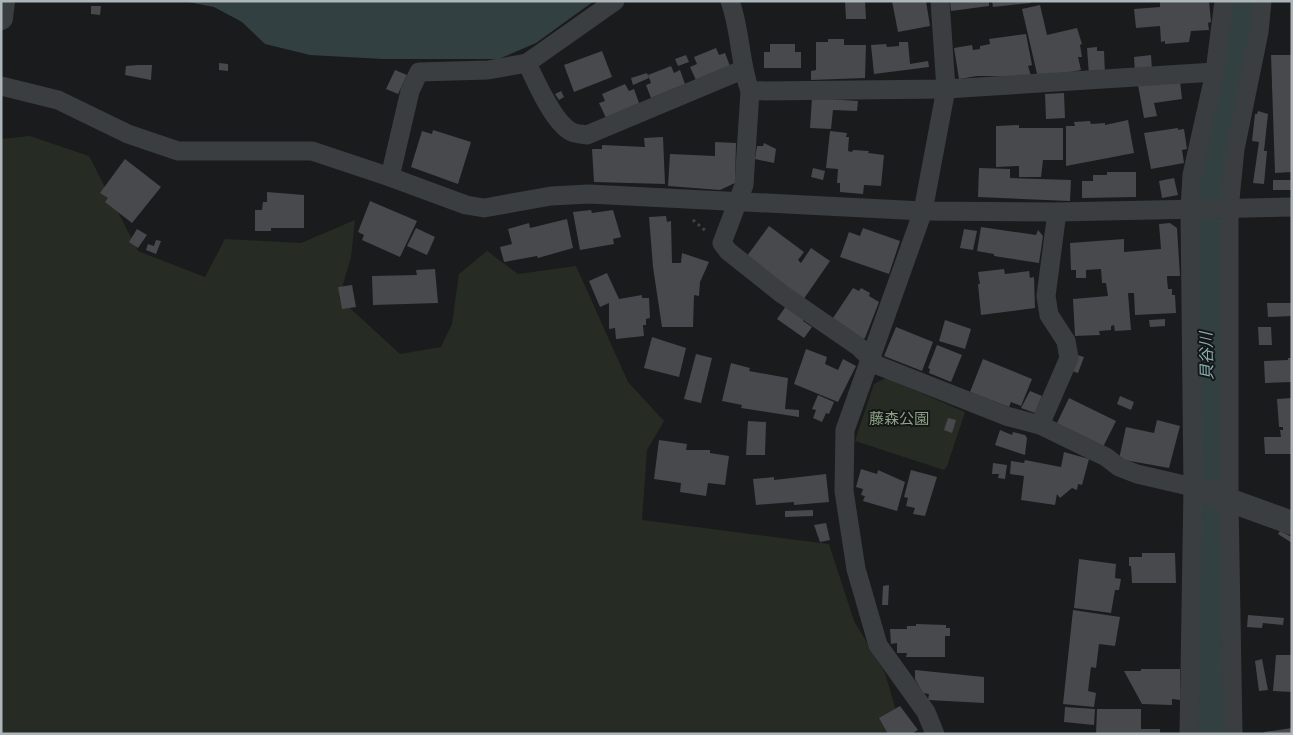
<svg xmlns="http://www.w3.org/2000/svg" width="1293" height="735" font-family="'Nunito Sans','Noto Sans JP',sans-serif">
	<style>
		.green { fill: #262c24 }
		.water { fill: #324042 }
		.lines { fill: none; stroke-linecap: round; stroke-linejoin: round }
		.river { stroke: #324042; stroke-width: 38 }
		.building { fill: #47494c }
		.path { stroke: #414548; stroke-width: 3; stroke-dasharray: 2.5 4; stroke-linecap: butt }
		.minor { stroke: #3b3e41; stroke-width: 19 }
		.tertiary { stroke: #3b3e41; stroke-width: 24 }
		.labels { text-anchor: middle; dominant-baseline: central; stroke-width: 4; stroke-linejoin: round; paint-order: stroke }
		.park-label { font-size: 15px; fill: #8fa486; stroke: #151617 }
		.water-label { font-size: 16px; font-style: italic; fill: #87afb3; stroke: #151617 }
	</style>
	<rect width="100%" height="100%" fill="#1a1b1c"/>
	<g class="green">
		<polygon points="30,136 89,156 138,251 205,277 225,239 301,243 355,220 351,257 339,298 400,354 441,347 452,324 459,274 487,251 518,274 576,266 628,382 664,421 647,450 642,520 829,544 854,621 885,673 903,734 1,734 1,139"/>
		<polygon points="886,378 965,412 947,466 944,470 855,441 874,384"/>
	</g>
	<polygon class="water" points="183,1 594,1 536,43 499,59 383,59 310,55 265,44 242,22 214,7"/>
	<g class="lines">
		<g class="river">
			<polyline points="1206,193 1242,1"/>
			<polyline points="1205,231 1210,480"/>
			<polyline points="1209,734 1206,634 1210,516"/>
		</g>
	</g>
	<g class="building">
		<polygon points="845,1 865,1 866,19 846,19"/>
		<polygon points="892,1 926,1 930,26 898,32"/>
		<polygon points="950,1 989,1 989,6 951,11"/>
		<polygon points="992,1 1031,1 1031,3 993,7"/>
		<polygon points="1160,1 1209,1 1211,22 1208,23 1209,30 1191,31 1189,42 1165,44 1165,41 1161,42 1160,26 1136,28 1134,9 1160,7"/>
		<polygon points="1040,5 1047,35 1077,28 1082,44 1080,45 1082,57 1078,57 1081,70 1038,78 1022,9"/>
		<polygon points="91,6 101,6 100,15 91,14"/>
		<polygon points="1026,34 1032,65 1028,66 1031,76 977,76 959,79 954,48 972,45 973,50 980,49 980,46 990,44 989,39"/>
		<polygon points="828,39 844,39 844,45 866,45 865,78 811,80 811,71 816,70 816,42 828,42"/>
		<polygon points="899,42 908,42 910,64 928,61 929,67 874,74 871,45 886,44 887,47 899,46"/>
		<polygon points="770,44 795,44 795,52 801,52 801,68 764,68 764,52 770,52"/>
		<polygon points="1097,47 1097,51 1104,51 1105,74 1089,75 1087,48"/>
		<polygon points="716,48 719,55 725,53 730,66 696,80 690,67 697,64 694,57"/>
		<polygon points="602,51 612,77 574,92 564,65"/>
		<polygon points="686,55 689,62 678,66 675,59"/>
		<polygon points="1151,55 1152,70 1135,72 1134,57"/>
		<polygon points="1271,55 1292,55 1292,172 1275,173"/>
		<polygon points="219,63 228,64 228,71 219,70"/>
		<polygon points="138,65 152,65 151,80 125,75 126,66"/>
		<polygon points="671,66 674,73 680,70 685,84 651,98 646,85 651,83 648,75"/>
		<polygon points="395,70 407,75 398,94 386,89"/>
		<polygon points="647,73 649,78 633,85 631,78"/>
		<polygon points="1180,81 1182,99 1154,103 1157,116 1144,118 1138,85"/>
		<polygon points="625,84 629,91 634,89 639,103 606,118 599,103 605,101 602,94"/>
		<polygon points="561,91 564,97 559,100 555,94"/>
		<polygon points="1064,93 1065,118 1046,119 1045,94"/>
		<polygon points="812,98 858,101 857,111 833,110 831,129 810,128"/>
		<polygon points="1258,111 1268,114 1264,151 1267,151 1264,184 1253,183 1259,142 1252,141 1255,114 1257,114"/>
		<polygon points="1128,120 1134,153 1066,166 1066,126 1075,126 1074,122 1090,121 1091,124 1105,123 1105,125"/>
		<polygon points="1019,125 1019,128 1063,128 1063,160 1043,160 1041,177 1019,177 1019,166 996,167 996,126"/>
		<polygon points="1178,128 1178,130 1184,129 1187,149 1182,150 1184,163 1151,169 1144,133"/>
		<polygon points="433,130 471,142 458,184 411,167 422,131 432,134"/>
		<polygon points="830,131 847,133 846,137 849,137 848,151 852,152 853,150 869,151 868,153 884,155 881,186 864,185 863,194 840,192 840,183 837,183 838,169 826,168"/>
		<polygon points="663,137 665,184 594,182 592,149 602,149 602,145 645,147 644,138"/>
		<polygon points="715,142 736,143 735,183 720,190 668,186 670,154 715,156"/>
		<polygon points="764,143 776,149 774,163 755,159 757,146 763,146"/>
		<polygon points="125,159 161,187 132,223 105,202 108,198 100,193"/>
		<polygon points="813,168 825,171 823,180 811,177"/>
		<polygon points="979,168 1010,169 1010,178 1071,180 1070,201 978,197"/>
		<polygon points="1107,172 1136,172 1136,197 1082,198 1082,181 1093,181 1093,175 1107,175"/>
		<polygon points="1174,178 1178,195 1162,198 1159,181"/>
		<rect x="1273" y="180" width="19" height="10"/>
		<polygon points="267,192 304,195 304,228 271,228 271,231 255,231 255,210 262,210 263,202 267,202"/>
		<polygon points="370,201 417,221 400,257 362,240 364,235 358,232"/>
		<polygon points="591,210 592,213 613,210 621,237 613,239 614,244 580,250 573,212"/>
		<polygon points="666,216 667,222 671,221 672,263 681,263 682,253 709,262 700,282 699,296 694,295 693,327 662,327 653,267 649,217"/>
		<polygon points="567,219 573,248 538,258 537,256 504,262 500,247 512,244 508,229 529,223 530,228"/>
		<polygon points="1170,223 1177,228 1180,276 1167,276 1167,279 1168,289 1172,289 1172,295 1175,295 1176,313 1135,315 1134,293 1128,293 1131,330 1115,331 1114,325 1111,326 1111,330 1099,331 1100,335 1075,336 1073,299 1108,296 1106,283 1102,283 1101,269 1086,270 1086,278 1076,278 1076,270 1071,270 1070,243 1124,239 1124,252 1161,249 1159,224"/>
		<polygon points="769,226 804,252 798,260 801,263 811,248 830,261 803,300 747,256"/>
		<polygon points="981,227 1036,235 1038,230 1043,236 1039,263 994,256 994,254 977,251"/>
		<polygon points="416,228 435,237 427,255 407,246"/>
		<polygon points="863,228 900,241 889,274 840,257 849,232 860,236"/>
		<polygon points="137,229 147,235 138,248 129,242"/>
		<polygon points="964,229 977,231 973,250 960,248"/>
		<polygon points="156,240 161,241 156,254 146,250 148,244 154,246"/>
		<polygon points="435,269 438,303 373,305 372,276 417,275 416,270"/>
		<polygon points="1004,269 1005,274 1029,271 1030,278 1034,277 1035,308 981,315 978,284 980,284 978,272"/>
		<polygon points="607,273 619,299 642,295 642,298 649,298 650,318 646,319 646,325 643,325 644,336 616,339 615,328 609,329 609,303 600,307 589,281"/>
		<polygon points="352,285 356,307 342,309 338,287"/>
		<polygon points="853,288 859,291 861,288 870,293 869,296 879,302 865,338 863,339 833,318"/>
		<polygon points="1267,303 1292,303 1292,316 1268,317"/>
		<polygon points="786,306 804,319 803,321 812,327 804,338 777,319"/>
		<polygon points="1165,319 1165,326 1150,327 1149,320"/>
		<polygon points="945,320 971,329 965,349 939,341"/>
		<polygon points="896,327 933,342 922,371 884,356"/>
		<polygon points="1258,327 1271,327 1272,345 1259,345"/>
		<polygon points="652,337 686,348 679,377 644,368"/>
		<polygon points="937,345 962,355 951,382 929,373 930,369 928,368"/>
		<polygon points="806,349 827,357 825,364 838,370 843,359 856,366 838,402 794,384"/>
		<polygon points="696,354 712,358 701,403 684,399"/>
		<polygon points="1077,355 1084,357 1078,373 1072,371"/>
		<polygon points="1288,358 1292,358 1292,382 1265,383 1264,361 1288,360"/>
		<polygon points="983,359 1032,379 1021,406 1011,402 1009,407 970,392"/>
		<polygon points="731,363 750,368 749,371 788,378 785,409 799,410 799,417 741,408 742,405 722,401"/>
		<polygon points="1030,391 1042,396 1035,413 1021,408"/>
		<polygon points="818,395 834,402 829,414 826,413 822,422 813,418 816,410 812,409"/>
		<polygon points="1120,396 1134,402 1131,410 1117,404"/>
		<polygon points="1069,398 1116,421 1103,447 1056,425"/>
		<polygon points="1292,398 1292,454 1265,454 1264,437 1281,437 1280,430 1283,430 1283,427 1279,427 1277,399"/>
		<polygon points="948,418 956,420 952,433 944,430"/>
		<polygon points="1157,420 1180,426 1169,468 1119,459 1126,427 1154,433"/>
		<polygon points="748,421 766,422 765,455 746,455"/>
		<polygon points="1000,430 1012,435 1013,432 1025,435 1027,438 1025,455 995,445"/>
		<polygon points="659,440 687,444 686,450 710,450 710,453 729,456 725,485 708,483 706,496 680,492 681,483 654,479"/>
		<polygon points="1064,452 1089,459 1082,485 1078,484 1077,490 1072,488 1060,498 1057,494 1055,505 1021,500 1024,476 1010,474 1011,461 1024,463 1025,460 1061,467"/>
		<polygon points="993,463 1007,465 1005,479 998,478 999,474 992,474"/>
		<polygon points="861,469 877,474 878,470 905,482 897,511 863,501 865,496 861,495 863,489 856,487"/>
		<polygon points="911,470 937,477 925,516 913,514 915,508 906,506 908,498 904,497"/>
		<polygon points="826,474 829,502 794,505 794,502 756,505 753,479 774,477 774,480"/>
		<polygon points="813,510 813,516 785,517 785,511"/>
		<polygon points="826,523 830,540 820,542 814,525"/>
		<polygon points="1280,531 1292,537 1292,543 1278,534"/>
		<polygon points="1142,553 1175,553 1176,583 1132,583 1131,566 1129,566 1129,557 1142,557"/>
		<polygon points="1079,559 1116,564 1115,578 1121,579 1119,590 1115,590 1111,613 1074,608"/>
		<polygon points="889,585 888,605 882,605 883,586"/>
		<polygon points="1073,610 1120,617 1115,646 1099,644 1096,668 1091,667 1088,691 1096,693 1094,707 1063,704"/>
		<polygon points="1248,615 1284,618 1283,625 1263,623 1262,628 1247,627"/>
		<polygon points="916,624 946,625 946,628 950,628 950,636 945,636 945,657 906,657 907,653 897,653 897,643 891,644 890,629 907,629 907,626 916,626"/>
		<polygon points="1276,655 1292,655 1292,692 1273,691"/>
		<polygon points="1262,659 1268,690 1259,691 1255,661"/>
		<polygon points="1141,669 1180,669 1180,700 1172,699 1172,705 1142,704 1124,671 1141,671"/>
		<polygon points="915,670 984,677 984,703 928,700 929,694 923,693 915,679"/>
		<polygon points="900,706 918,730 911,734 888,734 879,718"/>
		<polygon points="1065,707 1095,709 1094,725 1064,722"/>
		<polygon points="1097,709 1141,709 1141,729 1160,729 1160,734 1096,734"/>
		<polygon points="1292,728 1292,734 1264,734 1264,732"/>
	</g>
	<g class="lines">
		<polyline class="path" points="693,220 707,232"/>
		<g class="minor">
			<path d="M730,1C741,31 739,61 750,91L946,89L1215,72"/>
			<path d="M527,63C535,80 554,124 572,132C576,134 582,134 587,135L742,70"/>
			<polyline points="1,86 58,100 128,134 178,151 312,151 390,177 466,205 484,208 551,196 589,194 923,211 1057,212 1292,207"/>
			<polyline points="750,91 744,185 722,243 728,251 782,294 859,347 877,365 1006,416 1040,425 1106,457 1119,467 1137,474 1193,487"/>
			<polyline points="390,177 410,91 419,72 488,70 527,63 615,1"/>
			<polyline points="1040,425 1069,358 1066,341 1049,315 1046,296 1057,212"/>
			<polyline points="935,734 926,712 878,645 856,569 844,491 845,430 923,211 946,89 940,1"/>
			<polyline points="1189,734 1193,487 1190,210 1192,175 1215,72 1224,1"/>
			<polyline points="1233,734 1229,500 1229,209 1235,149 1259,32 1262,1"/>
		</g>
		<g class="tertiary">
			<polyline points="1,18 3,1"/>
			<polyline points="1193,487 1292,523"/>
		</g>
	</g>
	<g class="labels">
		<g class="park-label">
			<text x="899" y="419">藤森公園</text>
		</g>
		<g class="water-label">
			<text transform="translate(1207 356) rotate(-91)">貝谷川</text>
		</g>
	</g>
	<rect width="1293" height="735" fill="none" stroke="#adb6bb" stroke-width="5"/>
</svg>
